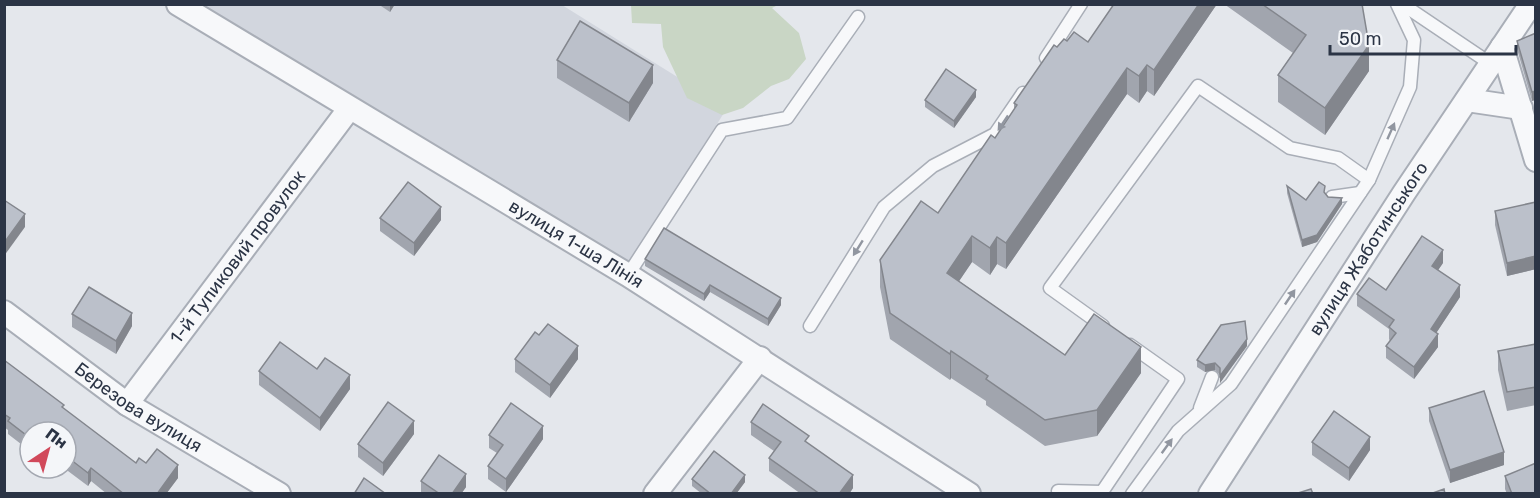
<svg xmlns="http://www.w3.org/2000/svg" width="1540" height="498" font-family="Rubik,sans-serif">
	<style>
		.built { fill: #d2d6de }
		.green { fill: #c9d6c5 }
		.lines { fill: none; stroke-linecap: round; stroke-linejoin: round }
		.service-casing { stroke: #a9aeb7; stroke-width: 15 }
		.minor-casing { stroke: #a9aeb7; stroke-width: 26 }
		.service { stroke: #f7f8fa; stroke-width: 12 }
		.minor { stroke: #f7f8fa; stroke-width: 22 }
		.wall { fill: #a1a5ae }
		.shaded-wall { fill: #83868d }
		.building { fill: #bbc0ca; stroke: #83868d; stroke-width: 1.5 }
		.oneway { fill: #9196a0 }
		.labels { text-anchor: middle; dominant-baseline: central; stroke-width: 4.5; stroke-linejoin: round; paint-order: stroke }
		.street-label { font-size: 18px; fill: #2b3445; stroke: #f4f6f9 }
	</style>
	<rect width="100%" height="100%" fill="#e4e7ec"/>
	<polygon class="built" points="197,5 562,5 727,108 628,266"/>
	<polygon class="green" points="631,5 778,5 772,8 799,33 806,59 789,79 771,86 743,108 722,115 687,98 663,47 661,24 632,23"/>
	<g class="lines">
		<defs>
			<g id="service">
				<polyline points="1402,4 1491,64"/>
				<polyline points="1046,58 1081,4"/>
				<polyline points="1332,197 1360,193"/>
				<polyline points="628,275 722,130 787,118 858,17"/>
				<polyline points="810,326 884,207 933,166 995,134 1023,93"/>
				<polyline points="1103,326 1050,288 1198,86 1290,148 1338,158 1369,180"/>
				<polyline points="1200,408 1212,377"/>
				<polyline points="1058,491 1102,492 1178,379 1130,345"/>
				<polyline points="1132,494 1178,431 1231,384 1369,180 1410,87 1414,40 1397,4"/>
			</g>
			<g id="minor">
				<path id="s1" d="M178,4L628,275L969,494"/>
				<polyline points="1502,47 1536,160"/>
				<polyline points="1467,100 1521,108"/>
				<path id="s2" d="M4,312L127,404L279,494"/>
				<path id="s3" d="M127,404L349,109"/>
				<polyline points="655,494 760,358"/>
				<path id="s4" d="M1210,494L1404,193L1531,4"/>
			</g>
		</defs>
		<use href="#service" class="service-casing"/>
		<use href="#minor" class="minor-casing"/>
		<use href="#service" class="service"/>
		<use href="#minor" class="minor"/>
	</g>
	<g class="wall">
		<polygon points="378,4 395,4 390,12"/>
		<polygon points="1217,4 1154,96 1147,91 1139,103 1127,94 1006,269 997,264 990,275 972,262 959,281 1065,355 1141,373 1097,436 1045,446 986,405 986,401 951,378 950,380 890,339 880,287 880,260 938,213 995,138 1014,111 1014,103 1057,47 1067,41 1088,42"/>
		<polygon points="1224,4 1362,4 1369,71 1325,135 1278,102 1278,75 1293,53"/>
		<polygon points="1536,33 1532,101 1517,49 1517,41"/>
		<polygon points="557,60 653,83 629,122 557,78"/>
		<polygon points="976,97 954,128 925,107 925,100"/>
		<polygon points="1287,186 1306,200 1325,193 1328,197 1342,204 1317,242 1302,247 1287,193"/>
		<polygon points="1536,202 1536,269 1507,276 1495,225 1495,211"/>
		<polygon points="380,218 441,220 414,256 380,231"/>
		<polygon points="645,259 781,305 768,326 710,292 704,301 645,266"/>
		<polygon points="1443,263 1438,270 1460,297 1436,333 1438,347 1414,379 1386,358 1386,346 1390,341 1389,339 1389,329 1357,306 1357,294 1386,290"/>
		<polygon points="72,314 132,326 116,354 72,327"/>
		<polygon points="1536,344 1536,405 1507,411 1498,370 1498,351"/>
		<polygon points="1247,346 1220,383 1220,375 1215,370 1205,372 1197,367 1197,360"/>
		<polygon points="515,359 578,359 550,398 515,372"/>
		<polygon points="4,360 64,409 136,463 146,463 178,478 166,494 107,494 91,481 88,486 64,468 66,468 66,432 30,432 30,451 8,434 8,430 4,427"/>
		<polygon points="317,369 350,389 320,431 259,385 259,371"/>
		<polygon points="1429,408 1504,465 1450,483 1429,421"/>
		<polygon points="751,422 809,444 853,488 849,494 801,494 769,471 769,458 774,451 751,435"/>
		<polygon points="414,434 383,476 358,457 358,444"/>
		<polygon points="489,435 543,439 506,492 488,479 488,466 497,453 489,448"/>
		<polygon points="1312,442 1370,450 1349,481 1312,455"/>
		<polygon points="1505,476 1536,494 1507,494 1505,489"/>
		<polygon points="692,479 745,482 736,494 702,494 692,486"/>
		<polygon points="421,481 466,487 461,494 421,494"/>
	</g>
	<g class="shaded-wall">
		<polygon points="390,4 395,4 390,12"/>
		<polygon points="1199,4 1217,4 1154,96 1154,70"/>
		<polygon points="1369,45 1369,71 1325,135 1325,108"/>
		<polygon points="653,65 653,83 629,122 629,103"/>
		<polygon points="1147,65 1147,91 1139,103 1139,76"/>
		<polygon points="1127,68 1127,94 1006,269 1006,243"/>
		<polygon points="976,90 976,97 954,128 954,121"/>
		<polygon points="1536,91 1536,100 1532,101 1532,92"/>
		<polygon points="1342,198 1342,204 1317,242 1302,247 1302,240"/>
		<polygon points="441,207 441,220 414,256 414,243"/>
		<polygon points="25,214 25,227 4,256 4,243"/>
		<polygon points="972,236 972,262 947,299 947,273"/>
		<polygon points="997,237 997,264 990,275 990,248"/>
		<polygon points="1443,250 1443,263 1432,279 1432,266"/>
		<polygon points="1536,256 1536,269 1507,276 1507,263"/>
		<polygon points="710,285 710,292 704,301 704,294"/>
		<polygon points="1460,285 1460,297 1431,341 1431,329"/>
		<polygon points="781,298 781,305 768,326 768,319"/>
		<polygon points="132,313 132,326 116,354 116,341"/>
		<polygon points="1438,334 1438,347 1414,379 1414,367"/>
		<polygon points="1247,339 1247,346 1220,383 1220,376"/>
		<polygon points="578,346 578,359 550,398 550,385"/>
		<polygon points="1141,347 1141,373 1097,436 1097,410"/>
		<polygon points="951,351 951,378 950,380 950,354"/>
		<polygon points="1215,363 1215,370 1205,372 1205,365"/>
		<polygon points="350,375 350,389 320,431 320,418"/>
		<polygon points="414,421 414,434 383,476 383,463"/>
		<polygon points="543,426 543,439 506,492 506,479"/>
		<polygon points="1370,437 1370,450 1349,481 1349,468"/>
		<polygon points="1504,452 1504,465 1450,483 1450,470"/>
		<polygon points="178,465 178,478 166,494 157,494"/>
		<polygon points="91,468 91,481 88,486 88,473"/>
		<polygon points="466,474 466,487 461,494 452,494"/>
		<polygon points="745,475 745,482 736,494 731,494"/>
		<polygon points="853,475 853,488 849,494 839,494"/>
	</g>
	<g class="building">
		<polygon points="1114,4 1199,4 1154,70 1147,65 1139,76 1127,68 1006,243 997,237 990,248 972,236 947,273 1065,355 1094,314 1141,347 1097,410 1045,420 986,379 988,376 951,351 950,354 890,313 880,260 921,201 938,213 991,135 995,138 1017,105 1014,103 1054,45 1057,47 1064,39 1067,41 1074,32 1088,42"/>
		<polygon points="1262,4 1362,4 1369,45 1325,108 1278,75 1306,35"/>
		<polygon points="580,21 653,65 629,103 557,60"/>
		<polygon points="1536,33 1536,91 1532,92 1517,41"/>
		<polygon points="946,69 976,90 954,121 925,100"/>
		<polygon points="408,182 441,207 414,243 380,218"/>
		<polygon points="1319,182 1325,186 1324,192 1328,197 1342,198 1317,235 1302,240 1287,186 1306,200"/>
		<polygon points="4,200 25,214 4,243"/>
		<polygon points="1536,202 1536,256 1507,263 1495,211"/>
		<polygon points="664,228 781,298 768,319 710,285 704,294 645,259"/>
		<polygon points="1422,236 1443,250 1432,266 1460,285 1431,329 1438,334 1414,367 1386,346 1396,333 1389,327 1394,320 1357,294 1369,278 1386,290"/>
		<polygon points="89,287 132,313 116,341 72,314"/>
		<polygon points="1245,321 1247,339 1220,376 1220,368 1215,363 1205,365 1197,360 1221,325"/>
		<polygon points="548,324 578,346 550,385 515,359 535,332 539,335"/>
		<polygon points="280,342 317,369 325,358 350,375 320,418 259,371"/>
		<polygon points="1536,344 1536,387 1507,392 1498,351"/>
		<polygon points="4,360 64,405 62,407 136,463 139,458 146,463 157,449 178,465 157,494 124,494 91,468 88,473 66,456 66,432 30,432 30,438 8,421 10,418 4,414"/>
		<polygon points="1484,391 1504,452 1450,470 1429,408"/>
		<polygon points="388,402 414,421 383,463 358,444"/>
		<polygon points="511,403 543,426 506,479 488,466 503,445 489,435"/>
		<polygon points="763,404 809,436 805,441 853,475 839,494 820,494 769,458 781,442 751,422"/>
		<polygon points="1334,411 1370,437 1349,468 1312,442"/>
		<polygon points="714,451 745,475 731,494 711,494 692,479"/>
		<polygon points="439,455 466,474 452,494 440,494 421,481"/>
		<polygon points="1536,463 1536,494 1512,494 1505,476"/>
		<polygon points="364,478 386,494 354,494"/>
		<polygon points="1311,489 1313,494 1295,494"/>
		<polygon points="1444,489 1445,494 1430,494"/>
	</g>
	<defs><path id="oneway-solid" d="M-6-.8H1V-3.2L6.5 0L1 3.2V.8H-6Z" transform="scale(1.5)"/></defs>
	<g class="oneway">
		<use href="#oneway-solid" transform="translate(1003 123) rotate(124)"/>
		<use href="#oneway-solid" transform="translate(1391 131) rotate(-66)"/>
		<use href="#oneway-solid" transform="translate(858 248) rotate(122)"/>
		<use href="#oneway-solid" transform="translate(1290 297) rotate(-56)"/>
		<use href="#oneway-solid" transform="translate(1167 446) rotate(-54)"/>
	</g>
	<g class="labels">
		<g class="street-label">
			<text stroke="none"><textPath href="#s1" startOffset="465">вулиця 1-ша Лінія</textPath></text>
			<text stroke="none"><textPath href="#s4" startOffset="292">вулиця Жаботинського</textPath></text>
			<text stroke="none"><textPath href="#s3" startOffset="184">1-й Тупиковий провулок</textPath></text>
			<text stroke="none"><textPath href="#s2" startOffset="165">Березова вулиця</textPath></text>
		</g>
	</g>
	<rect width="1540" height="498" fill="none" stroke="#2b3445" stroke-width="12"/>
	<g transform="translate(48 450) rotate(36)"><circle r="28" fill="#f4f6f9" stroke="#a4a8b1" stroke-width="1.5"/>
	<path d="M0-4.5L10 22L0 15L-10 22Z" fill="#d1495b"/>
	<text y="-9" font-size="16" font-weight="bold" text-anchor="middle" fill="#2b3445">Пн</text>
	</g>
	<path d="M1330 45v9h186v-9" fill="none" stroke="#2b3445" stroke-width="3"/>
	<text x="1339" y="45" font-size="18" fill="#2b3445" stroke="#f4f6f9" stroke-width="4.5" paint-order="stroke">50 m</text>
</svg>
